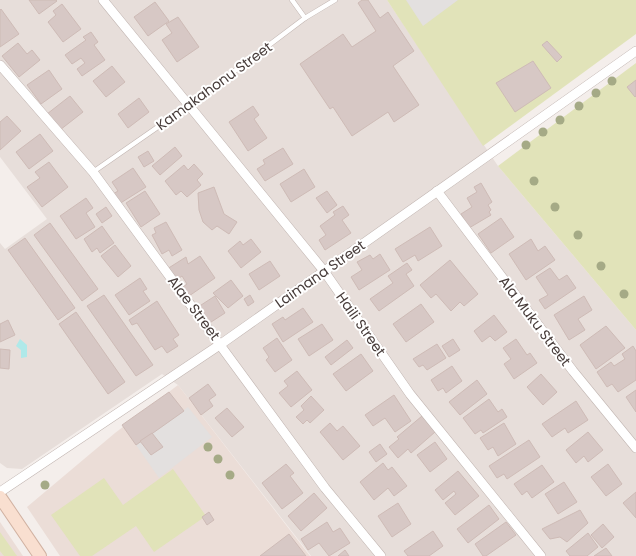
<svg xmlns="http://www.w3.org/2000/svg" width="636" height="556" font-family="Poppins,sans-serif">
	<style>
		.residential { fill: #e7deda }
		.education { fill: #ebddd7 }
		.green { fill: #e1e3b9 }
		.parking { fill: #e3e0df }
		.water { fill: #afe9e9 }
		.building { fill: #d7c8c5; stroke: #cebbb6 }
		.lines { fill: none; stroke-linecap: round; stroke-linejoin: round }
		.lane-casing { stroke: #c1b5b1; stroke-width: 5.5 }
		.street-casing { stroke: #c1b5b1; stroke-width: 10 }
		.secondary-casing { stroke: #d1b2a2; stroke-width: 14 }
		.lane { stroke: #fff; stroke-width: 4.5 }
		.street { stroke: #fff; stroke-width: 9 }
		.secondary { stroke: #f9dfd0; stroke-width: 12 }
		.tree { fill: #a5aa86 }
		.labels { text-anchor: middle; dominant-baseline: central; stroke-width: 4; stroke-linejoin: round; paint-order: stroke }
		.street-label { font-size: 14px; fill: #473c3a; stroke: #fff }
	</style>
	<rect width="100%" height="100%" fill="#f4eeeb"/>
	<polygon class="residential" points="0,0 387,0 498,166 636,330 636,556 311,556 178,385 162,374 22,469 7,468 0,463 0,243 5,249 47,219 0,157"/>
	<g class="education">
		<polygon points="178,385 310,556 60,556 27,507 115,433"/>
		<polygon points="0,522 23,556 0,556"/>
	</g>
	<g class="green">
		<polygon points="387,0 636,0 636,34 483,146"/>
		<polygon points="636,63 636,330 498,166"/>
		<polygon points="173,469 206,516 154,552 136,526 92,556 80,556 51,515 104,478 123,505"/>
		<polygon points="0,532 17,556 4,556 0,551"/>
	</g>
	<g class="parking">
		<polygon points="406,0 458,0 423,26"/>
		<polygon points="188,407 212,437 159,478 136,445 140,441 151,455 162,447 152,433"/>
	</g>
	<polygon class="water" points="20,339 27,345 27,357 21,358 21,350 16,346"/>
	<g class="building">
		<polygon points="29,0 56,0 57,1 39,14"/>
		<polygon points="362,0 368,0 380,18 388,12 414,51 393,66 419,105 394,122 388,112 352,136 333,107 330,109 300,64 343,34 352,47 376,31 358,3"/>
		<polygon points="155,2 169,21 148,36 134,17"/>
		<polygon points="62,4 81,29 63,42 48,22 56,15 53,11"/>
		<polygon points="1,9 19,34 0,47 0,10"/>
		<polygon points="178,17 199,47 177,62 162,40 172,33 166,24"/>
		<polygon points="91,32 98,42 94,45 105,60 82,76 77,69 85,63 81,58 72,64 65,55 86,40 83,37"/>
		<polygon points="547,41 562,57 557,62 542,45"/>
		<polygon points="18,43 27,54 32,50 40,60 19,77 2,56"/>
		<polygon points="533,61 551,88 515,112 496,83"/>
		<polygon points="112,66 125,82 106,97 93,81"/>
		<polygon points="49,70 62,89 41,104 27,85"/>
		<polygon points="636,80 636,96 635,97 627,87"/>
		<polygon points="70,96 83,112 60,130 47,114"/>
		<polygon points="139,98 149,112 128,128 118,114"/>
		<polygon points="253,106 259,115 254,119 267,138 248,151 229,122"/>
		<polygon points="7,116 21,131 0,150 0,122"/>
		<polygon points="40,134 53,151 29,169 16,152"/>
		<polygon points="175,147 182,156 160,175 152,166"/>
		<polygon points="283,148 293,164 265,181 257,169 265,164 263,160"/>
		<polygon points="148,151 154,161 144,167 138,157"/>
		<polygon points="49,162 68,187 42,207 27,187 40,178 35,172"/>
		<polygon points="194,164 203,174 197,180 201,185 187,197 181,191 176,195 165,181 184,165 188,170"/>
		<polygon points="133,168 146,187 119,204 113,194 118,191 112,182"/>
		<polygon points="304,169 315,187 291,202 280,184"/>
		<polygon points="481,183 492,202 488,205 491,210 489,212 491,215 469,228 461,214 472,207 467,198 477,192 474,187"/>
		<polygon points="214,187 224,214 237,222 229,234 217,226 212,230 203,222 199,210 198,193"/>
		<polygon points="145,191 160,214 141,227 126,203"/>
		<polygon points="327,191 337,205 327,213 316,198"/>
		<polygon points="86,198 93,208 86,213 95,227 76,239 60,216"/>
		<polygon points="343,206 349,215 342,220 351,233 325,250 319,240 326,235 320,226 335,215 333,212"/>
		<polygon points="106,207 112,216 102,223 96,214"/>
		<polygon points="501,218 514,237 491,253 478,234"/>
		<polygon points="166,222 182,250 172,256 169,250 162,254 152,235 156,233 154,228"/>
		<polygon points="50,223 98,289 82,301 34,235"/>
		<polygon points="102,226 114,243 100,253 97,248 92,252 84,239"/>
		<polygon points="430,227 442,246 418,261 415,255 403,262 395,249"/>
		<polygon points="25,238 75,308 58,320 8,250"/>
		<polygon points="251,239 261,252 241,268 228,251 240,241 243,245"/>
		<polygon points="531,239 538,251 545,246 555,260 526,280 509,254"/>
		<polygon points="115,245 131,266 118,277 101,256"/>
		<polygon points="380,254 390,270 359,290 351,277 362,270 357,262 370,255 373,259"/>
		<polygon points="200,256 215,278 189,296 183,287 187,284 182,276 175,281 167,269 186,257 188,264"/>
		<polygon points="450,260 478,294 464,306 460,302 451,311 436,294 431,298 420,285"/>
		<polygon points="270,261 280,276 259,290 249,274"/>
		<polygon points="407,263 412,270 406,274 414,286 379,311 370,299 393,283 388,276"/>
		<polygon points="550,268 559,280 567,275 576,288 545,309 539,300 548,295 536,277"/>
		<polygon points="140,278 147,289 143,291 150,301 129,315 115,295"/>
		<polygon points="231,280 243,296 228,308 213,293"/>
		<polygon points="104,295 153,365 136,376 87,306"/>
		<polygon points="250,295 254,302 248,306 244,299"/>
		<polygon points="215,296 225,313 208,324 198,307"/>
		<polygon points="584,296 592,310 578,319 585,330 569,340 554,315"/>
		<polygon points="157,301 179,335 173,339 178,346 167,353 162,346 155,350 137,323 132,325 129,320"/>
		<polygon points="421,304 434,322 406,342 393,324"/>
		<polygon points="303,308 313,322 283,342 272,324 283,317 285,320"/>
		<polygon points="76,312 125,382 108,394 59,324"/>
		<polygon points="494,315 507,332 495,341 490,336 482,342 474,331"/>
		<polygon points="8,320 15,335 0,342 0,324"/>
		<polygon points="322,324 333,340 309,356 298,339"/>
		<polygon points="606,326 625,348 596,369 580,345"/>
		<polygon points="277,338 292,360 275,372 266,360 269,357 263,348"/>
		<polygon points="453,339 460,350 449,357 442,346"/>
		<polygon points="516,339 527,355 530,353 537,363 514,379 504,364 511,359 503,348"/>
		<polygon points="347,340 353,348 331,365 325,357"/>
		<polygon points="437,344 446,358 427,370 423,365 419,367 413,359"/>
		<polygon points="633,346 636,351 636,380 618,392 612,384 607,387 597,372 611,362 614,366 625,359 622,354"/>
		<polygon points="0,349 10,350 9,369 0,368"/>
		<polygon points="361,354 373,371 346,391 333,374"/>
		<polygon points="452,366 462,381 446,393 443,388 438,391 431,380"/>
		<polygon points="297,371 312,390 291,407 279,393 288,386 284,381"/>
		<polygon points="541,374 557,392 543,405 527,387"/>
		<polygon points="477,380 487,394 460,415 449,402"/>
		<polygon points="208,384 216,395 209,400 213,406 201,415 189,398"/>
		<polygon points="636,390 636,412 626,397"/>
		<polygon points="169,392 184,411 136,445 122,425"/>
		<polygon points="394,395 411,421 395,432 385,418 373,426 365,415"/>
		<polygon points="311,396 324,410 310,423 307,420 303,424 296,417 304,410 301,406"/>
		<polygon points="489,399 498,412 502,409 507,417 483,433 481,430 475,434 463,418"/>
		<polygon points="576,401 588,420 568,433 565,428 552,437 542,424"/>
		<polygon points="227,408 244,427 232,437 215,418"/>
		<polygon points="422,416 435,432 411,453 408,449 398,458 389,447 399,439 397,437"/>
		<polygon points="330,423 337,431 343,426 360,446 343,460 320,432"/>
		<polygon points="504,423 516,444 498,456 493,447 488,450 480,438"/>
		<polygon points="588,432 603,450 588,462 584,456 576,463 566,450"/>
		<polygon points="152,433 163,447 151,455 140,441"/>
		<polygon points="529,440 540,457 507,479 504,474 497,478 489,466"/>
		<polygon points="435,442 447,459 430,472 417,455"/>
		<polygon points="380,444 387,454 376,462 369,452"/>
		<polygon points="383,463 388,470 392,467 407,486 394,496 388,488 374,500 360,482"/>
		<polygon points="286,464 294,473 290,476 303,493 282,509 262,483"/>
		<polygon points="608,464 622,484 606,496 591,477"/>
		<polygon points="542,465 554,482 532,498 527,491 522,495 514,484"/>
		<polygon points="458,471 479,496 455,515 445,503 456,494 454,491 443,500 435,490"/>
		<polygon points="564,482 577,502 558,514 545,494"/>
		<polygon points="636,492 636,518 623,503"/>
		<polygon points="314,493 327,508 301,531 288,516"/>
		<polygon points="398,503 411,524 392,537 378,516"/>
		<polygon points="489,505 499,519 468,543 457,529"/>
		<polygon points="580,510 588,523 567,542 560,537 550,539 542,529"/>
		<polygon points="209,512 214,520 207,525 202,517"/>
		<polygon points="327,522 333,532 340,528 350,543 329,556 319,543 308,550 301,539"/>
		<polygon points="506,522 516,535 486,556 483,556 475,544"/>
		<polygon points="603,524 614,537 602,548 591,535"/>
		<polygon points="433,531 443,546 429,556 408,556 404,551"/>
		<polygon points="588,533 598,547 587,556 570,556 566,551"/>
		<polygon points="289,534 306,556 260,556"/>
		<polygon points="606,548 612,556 594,556"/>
		<polygon points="345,550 349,556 338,556"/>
	</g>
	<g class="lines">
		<defs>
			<g id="lane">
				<polyline points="292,0 305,18"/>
				<polyline points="93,172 188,106 305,18 335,0"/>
			</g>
			<g id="street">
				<polyline points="103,0 324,271 410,394 541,556"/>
				<polyline points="0,65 93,172 325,488 381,556"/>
				<polyline points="437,191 573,371 636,448"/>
				<polyline points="0,492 221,344 636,51"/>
			</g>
			<polyline id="secondary" points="0,497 40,556"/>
		</defs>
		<use href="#lane" class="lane-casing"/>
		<use href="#street" class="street-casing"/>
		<use href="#secondary" class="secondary-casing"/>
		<use href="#lane" class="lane"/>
		<use href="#street" class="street"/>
		<use href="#secondary" class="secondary"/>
	</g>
	<g class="tree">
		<circle cx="612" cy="81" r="4.5"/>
		<circle cx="596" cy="93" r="4.5"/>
		<circle cx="579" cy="106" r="4.5"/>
		<circle cx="560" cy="120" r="4.5"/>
		<circle cx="543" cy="132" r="4.5"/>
		<circle cx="526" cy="145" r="4.5"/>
		<circle cx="534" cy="181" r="4.5"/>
		<circle cx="555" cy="207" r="4.5"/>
		<circle cx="578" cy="235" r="4.5"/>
		<circle cx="601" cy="266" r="4.5"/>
		<circle cx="624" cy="294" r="4.5"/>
		<circle cx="208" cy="447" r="4.5"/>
		<circle cx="218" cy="459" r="4.5"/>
		<circle cx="230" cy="475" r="4.5"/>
		<circle cx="45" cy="485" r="4.5"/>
	</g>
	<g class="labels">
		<g class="street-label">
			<text transform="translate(214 86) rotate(-36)">Kamakahonu Street</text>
			<text transform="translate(320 274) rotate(-35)">Laimana Street</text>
			<text transform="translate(194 308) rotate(53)">Alae Street</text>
			<text transform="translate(535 321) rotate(53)">Ala Muku Street</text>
			<text transform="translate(361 324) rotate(55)">Haili Street</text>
		</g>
	</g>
</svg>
